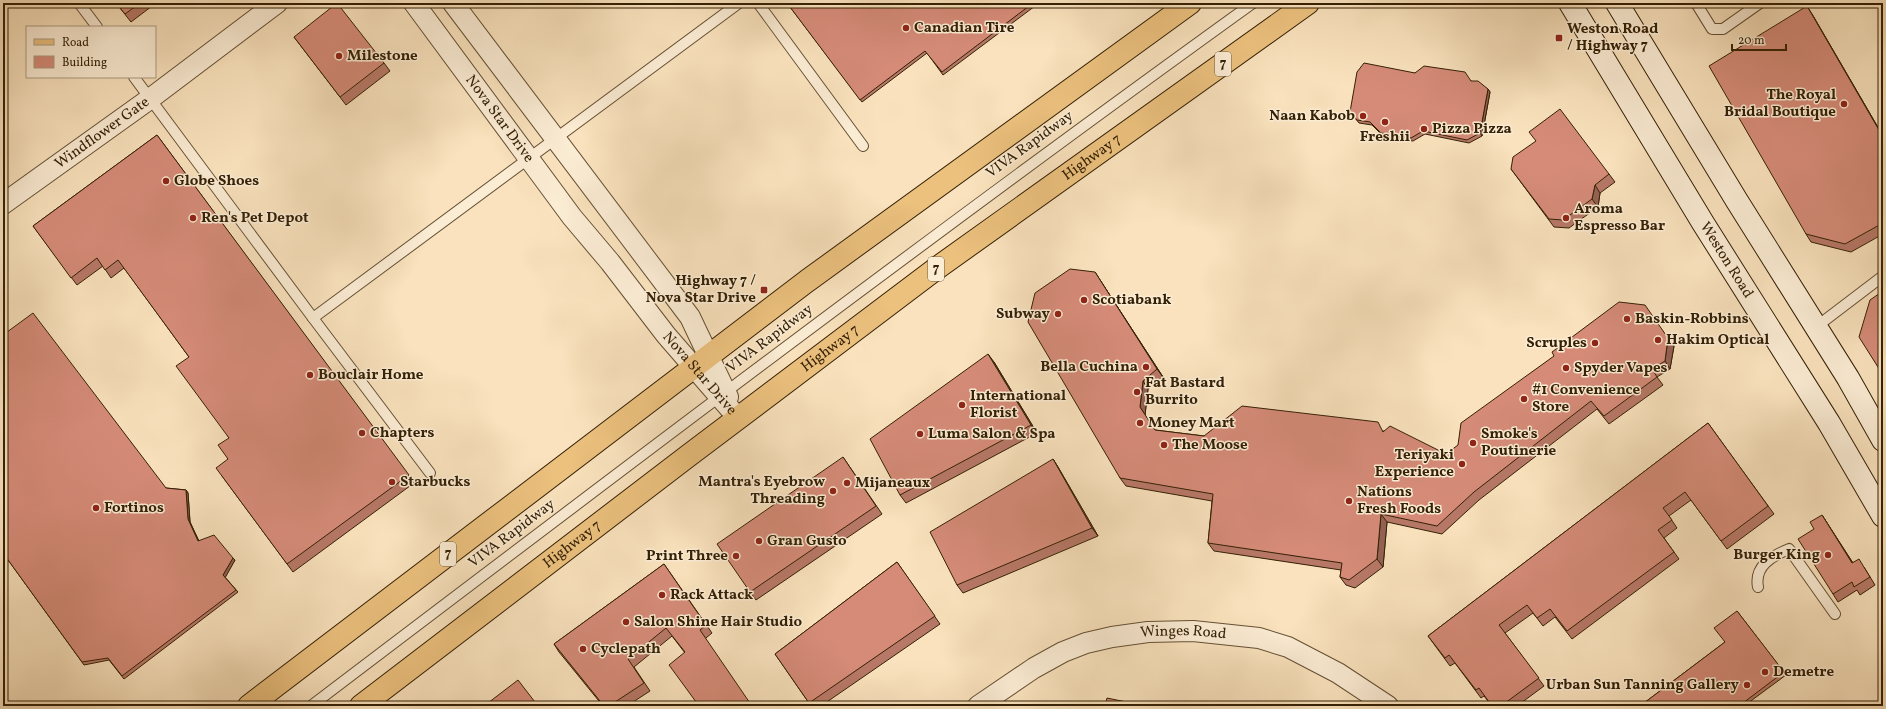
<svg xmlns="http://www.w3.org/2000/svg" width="1886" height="709" font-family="Vollkorn,serif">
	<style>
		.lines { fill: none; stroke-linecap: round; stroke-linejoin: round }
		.service-casing { stroke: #655033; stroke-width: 12 }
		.minor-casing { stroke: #655033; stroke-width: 22 }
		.secondary-casing { stroke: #342005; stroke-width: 24 }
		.primary-casing { stroke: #342005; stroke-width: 24 }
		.service { stroke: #fbecd4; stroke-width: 10 }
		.minor { stroke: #fbecd4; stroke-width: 20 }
		.secondary { stroke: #fbecd4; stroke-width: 22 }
		.primary { stroke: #ecc17e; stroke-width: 22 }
		.wall { fill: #b77867; stroke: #342005 }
		.shaded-wall { fill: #956154; stroke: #342005 }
		.building { fill: #d58b78; stroke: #342005 }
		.poi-dot { fill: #8f2418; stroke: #fbecd4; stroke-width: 1.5 }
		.labels { text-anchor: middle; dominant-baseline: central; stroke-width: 3; stroke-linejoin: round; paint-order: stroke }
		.shield { fill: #fbecd4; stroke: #705d43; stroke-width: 1 }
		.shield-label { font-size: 14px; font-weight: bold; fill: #342005 }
		.poi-label { font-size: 15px; font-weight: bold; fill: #342005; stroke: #fbecd4; text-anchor: start }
		.street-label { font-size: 15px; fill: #342005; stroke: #fbecd4 }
	</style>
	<rect width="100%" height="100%" fill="#f9e2bd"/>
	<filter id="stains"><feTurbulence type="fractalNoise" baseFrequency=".005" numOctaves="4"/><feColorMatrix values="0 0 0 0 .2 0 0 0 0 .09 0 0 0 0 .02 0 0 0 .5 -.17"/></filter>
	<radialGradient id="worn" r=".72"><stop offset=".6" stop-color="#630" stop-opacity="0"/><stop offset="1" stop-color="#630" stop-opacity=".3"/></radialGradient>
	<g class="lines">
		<defs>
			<g id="service">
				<polyline points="79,3 97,27"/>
				<polyline points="758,3 863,146"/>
				<polyline points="1696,3 1712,29 1723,29 1760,3"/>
				<polyline points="134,77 313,318 739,3"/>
				<polyline points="313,318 430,473"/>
				<polyline points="1816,327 1883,276"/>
				<path d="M1758,587C1754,566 1772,556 1789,549L1835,614"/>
				<path d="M311,706C623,469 935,232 1253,3"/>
			</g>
			<g id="minor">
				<path id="s1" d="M414,3L572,217L610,262L666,335L738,418"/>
				<polyline points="453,3 690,317 728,397"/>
				<path id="s2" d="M3,204L151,98L277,3"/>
				<path id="s3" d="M978,706L1034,668L1063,652L1086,643L1112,637L1148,632L1193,631L1259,638L1288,647L1338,673L1388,706"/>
			</g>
			<g id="secondary">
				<path id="s4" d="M1570,3L1703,223L1829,423L1883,516"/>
				<polyline points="1617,3 1737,201 1848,378 1883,440"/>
			</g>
			<g id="primary">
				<polyline points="249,706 807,281 1190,3"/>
				<path id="s5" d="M361,706L688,456L937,268L1308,3"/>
			</g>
		</defs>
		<use href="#service" class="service-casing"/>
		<use href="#minor" class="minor-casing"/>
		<use href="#secondary" class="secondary-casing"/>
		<use href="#primary" class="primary-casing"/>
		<use href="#service" class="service"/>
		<use href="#minor" class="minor"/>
		<use href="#secondary" class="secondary"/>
		<use href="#primary" class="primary"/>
	</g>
	<g class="wall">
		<polygon points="116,3 156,3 131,22"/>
		<polygon points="787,3 1039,3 943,75 927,53 862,102"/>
		<polygon points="1812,14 1883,136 1883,234 1851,252 1811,242 1806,234"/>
		<polygon points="294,37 384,63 390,71 346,105"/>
		<polygon points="1415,73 1471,81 1488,89 1490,92 1482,136 1469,143 1425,134 1413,141 1383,136 1372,125 1359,123 1350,112"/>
		<polygon points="157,135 414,483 293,572 222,476 228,459 229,438 189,357 124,268 111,278 103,266 77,285 33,226"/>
		<polygon points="1511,169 1609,174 1615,182 1600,193 1598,207 1569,228 1554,227"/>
		<polygon points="1100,280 1163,377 1148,389 1145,415 1155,430 1204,436 1384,431 1446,454 1674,346 1670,369 1657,377 1663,385 1609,424 1597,409 1479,500 1442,534 1387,522 1383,567 1355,588 1346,585 1340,577 1341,570 1214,551 1208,543 1212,501 1126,486 1120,478"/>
		<polygon points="994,362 1037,433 906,503 900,495"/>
		<polygon points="1708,423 1774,514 1727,549 1691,500 1669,516 1677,528 1664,538 1679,559 1572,639 1555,617 1543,626 1533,613 1505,633 1544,686 1517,706 1492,706 1484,696 1481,698 1455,663 1450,666 1428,636"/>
		<polygon points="843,457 882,514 756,600 750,592"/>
		<polygon points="1053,459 1058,467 1098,536 963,593 957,585"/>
		<polygon points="166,488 186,490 188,493 190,522 199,541 235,560 225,577 238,592 124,679 109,660 84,665 3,553"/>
		<polygon points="1822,515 1853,563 1864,567 1875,585 1860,595 1857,590 1838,602 1833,594 1814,529"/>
		<polygon points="897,562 940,624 821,706 811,706 775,654"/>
		<polygon points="664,564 712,633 706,638 685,653 672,636 634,667 650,691 627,706 603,706 559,652 554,644"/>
		<polygon points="1737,611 1786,675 1744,706 1640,706 1725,642"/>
	</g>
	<g class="shaded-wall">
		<polygon points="1807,6 1812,14 1883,136 1883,137"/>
		<polygon points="1488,89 1490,92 1482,136 1480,133"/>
		<polygon points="1595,185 1600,193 1598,207 1592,199"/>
		<polygon points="1095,272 1100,280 1163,377 1157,369"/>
		<polygon points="1668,338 1674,346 1670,369 1665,361"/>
		<polygon points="988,354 994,362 1037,433 1031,425"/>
		<polygon points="1143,381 1148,389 1145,415 1140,407"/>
		<polygon points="1053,459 1058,467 1098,536 1092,528"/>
		<polygon points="186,490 188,493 190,522 200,544 188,519"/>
		<polygon points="1381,514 1387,522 1383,567 1377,559"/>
		<polygon points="1822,515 1827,523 1858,571 1852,563"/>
		<polygon points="233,558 235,560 225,578 223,575"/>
	</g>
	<g class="building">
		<polygon points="116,3 140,3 125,14"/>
		<polygon points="337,3 384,63 340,97 294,37"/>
		<polygon points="787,3 1033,3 942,72 925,51 860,100"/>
		<polygon points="1807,6 1883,137 1883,223 1845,244 1806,234 1709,66"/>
		<polygon points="1364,63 1415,73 1424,66 1465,72 1471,81 1478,81 1488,89 1480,133 1467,140 1423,131 1411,138 1381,133 1370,122 1357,120 1350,112 1357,72"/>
		<polygon points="1560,109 1609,174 1595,185 1592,199 1563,220 1549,219 1511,169 1513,157 1536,141 1529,132"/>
		<polygon points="157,135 409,475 287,564 216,468 228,459 218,445 229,438 176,366 189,357 118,260 105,270 97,258 71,278 33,226"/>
		<polygon points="1070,269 1095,272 1157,369 1143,381 1140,407 1155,430 1204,436 1242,406 1378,422 1383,432 1390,426 1446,454 1458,445 1461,423 1554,356 1552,352 1619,302 1645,305 1668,338 1665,361 1652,369 1657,377 1604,416 1591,401 1474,492 1437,526 1381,514 1377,559 1349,580 1340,577 1342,563 1208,543 1213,494 1120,478 1028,322 1035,293"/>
		<polygon points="1883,291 1883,375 1859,337 1870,300"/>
		<polygon points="33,313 166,488 186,490 188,519 198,541 214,535 233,558 223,575 236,590 122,676 108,658 82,662 3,553 3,335"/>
		<polygon points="988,354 1031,425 900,495 870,439"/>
		<polygon points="1708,423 1768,506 1721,541 1685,492 1663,508 1672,520 1658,530 1674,552 1567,631 1550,609 1537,618 1527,605 1499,625 1539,678 1501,706 1492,706 1479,688 1476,690 1449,655 1445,658 1428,636"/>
		<polygon points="843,457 876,506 750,592 717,544"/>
		<polygon points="1053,459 1092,528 957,585 930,532"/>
		<polygon points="1822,515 1852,563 1859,559 1870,577 1854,587 1852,582 1833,594 1798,539 1814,529 1810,522"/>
		<polygon points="897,562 935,616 809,703 775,654"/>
		<polygon points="664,564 706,625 700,630 752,706 699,706 669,665 685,652 666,628 628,659 644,683 609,706 604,706 554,644"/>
		<polygon points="1737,611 1784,672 1739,706 1640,706 1725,642 1714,628"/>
		<polygon points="518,680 538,706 484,706"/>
		<polygon points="1107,698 1146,706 1105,706"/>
	</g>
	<g class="poi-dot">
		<circle cx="906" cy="28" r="4"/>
		<rect x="1555" y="34" width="8" height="8" rx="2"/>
		<circle cx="339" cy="56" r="4"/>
		<circle cx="1844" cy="104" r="4"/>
		<circle cx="1363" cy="116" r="4"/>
		<circle cx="1385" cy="122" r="4"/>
		<circle cx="1424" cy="129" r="4"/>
		<circle cx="166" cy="181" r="4"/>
		<circle cx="193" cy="218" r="4"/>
		<circle cx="1566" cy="218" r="4"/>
		<rect x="760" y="286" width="8" height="8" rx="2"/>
		<circle cx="1084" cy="300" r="4"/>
		<circle cx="1058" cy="314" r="4"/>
		<circle cx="1627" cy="319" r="4"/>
		<circle cx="1658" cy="340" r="4"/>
		<circle cx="1595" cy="343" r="4"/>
		<circle cx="1146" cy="367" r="4"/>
		<circle cx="1566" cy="368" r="4"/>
		<circle cx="310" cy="375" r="4"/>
		<circle cx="1137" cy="392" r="4"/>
		<circle cx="1524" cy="399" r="4"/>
		<circle cx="962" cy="405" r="4"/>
		<circle cx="1140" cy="423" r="4"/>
		<circle cx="362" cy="433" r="4"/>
		<circle cx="920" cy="434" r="4"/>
		<circle cx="1473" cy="443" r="4"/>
		<circle cx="1164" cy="445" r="4"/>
		<circle cx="1462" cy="464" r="4"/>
		<circle cx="392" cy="482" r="4"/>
		<circle cx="847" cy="483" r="4"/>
		<circle cx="833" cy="491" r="4"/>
		<circle cx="1349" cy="501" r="4"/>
		<circle cx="96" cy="508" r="4"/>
		<circle cx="759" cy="541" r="4"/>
		<circle cx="1828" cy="555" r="4"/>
		<circle cx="736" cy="556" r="4"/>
		<circle cx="662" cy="595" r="4"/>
		<circle cx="626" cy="622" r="4"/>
		<circle cx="583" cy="649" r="4"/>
		<circle cx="1765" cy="672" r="4"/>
		<circle cx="1747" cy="685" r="4"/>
	</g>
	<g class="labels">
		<g class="shield">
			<rect x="1215" y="52" width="16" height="24" rx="3"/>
			<rect x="928" y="257" width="16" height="24" rx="3"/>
			<rect x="440" y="542" width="16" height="24" rx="3"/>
		</g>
		<g class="shield-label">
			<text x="1223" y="64">7</text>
			<text x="936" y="269">7</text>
			<text x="448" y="554">7</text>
		</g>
		<g class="poi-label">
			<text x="914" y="28">Canadian Tire</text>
			<text x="1567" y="29">Weston Road<tspan x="1567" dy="17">/ Highway 7</tspan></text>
			<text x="347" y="56">Milestone</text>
			<text x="1836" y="95" text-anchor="end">The Royal<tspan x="1836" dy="17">Bridal Boutique</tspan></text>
			<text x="1355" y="116" text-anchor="end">Naan Kabob</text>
			<text x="1432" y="129">Pizza Pizza</text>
			<text x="1385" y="137" text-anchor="middle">Freshii</text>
			<text x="174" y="181">Globe Shoes</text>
			<text x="1574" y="209">Aroma<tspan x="1574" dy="17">Espresso Bar</tspan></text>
			<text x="201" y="218">Ren's Pet Depot</text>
			<text x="756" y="281" text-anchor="end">Highway 7 /<tspan x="756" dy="17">Nova Star Drive</tspan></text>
			<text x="1092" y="300">Scotiabank</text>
			<text x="1050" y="314" text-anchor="end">Subway</text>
			<text x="1635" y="319">Baskin-Robbins</text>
			<text x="1666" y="340">Hakim Optical</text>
			<text x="1587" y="343" text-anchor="end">Scruples</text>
			<text x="1138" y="367" text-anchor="end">Bella Cuchina</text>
			<text x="1574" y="368">Spyder Vapes</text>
			<text x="318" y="375">Bouclair Home</text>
			<text x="1145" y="383">Fat Bastard<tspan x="1145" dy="17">Burrito</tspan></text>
			<text x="1532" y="390">#1 Convenience<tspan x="1532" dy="17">Store</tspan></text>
			<text x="970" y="396">International<tspan x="970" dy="17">Florist</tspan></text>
			<text x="1148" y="423">Money Mart</text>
			<text x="370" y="433">Chapters</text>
			<text x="928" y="434">Luma Salon &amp; Spa</text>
			<text x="1481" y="434">Smoke's<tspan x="1481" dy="17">Poutinerie</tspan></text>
			<text x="1172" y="445">The Moose</text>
			<text x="1454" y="455" text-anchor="end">Teriyaki<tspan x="1454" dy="17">Experience</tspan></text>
			<text x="400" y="482">Starbucks</text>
			<text x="825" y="482" text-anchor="end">Mantra's Eyebrow<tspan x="825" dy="17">Threading</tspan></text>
			<text x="855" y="483">Mijaneaux</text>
			<text x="1357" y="492">Nations<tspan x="1357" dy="17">Fresh Foods</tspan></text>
			<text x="104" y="508">Fortinos</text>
			<text x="767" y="541">Gran Gusto</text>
			<text x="1820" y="555" text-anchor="end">Burger King</text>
			<text x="728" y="556" text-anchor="end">Print Three</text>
			<text x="670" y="595">Rack Attack</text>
			<text x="634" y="622">Salon Shine Hair Studio</text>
			<text x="591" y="649">Cyclepath</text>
			<text x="1773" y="672">Demetre</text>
			<text x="1739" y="685" text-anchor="end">Urban Sun Tanning Gallery</text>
		</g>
		<g class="street-label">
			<text stroke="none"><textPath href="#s1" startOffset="144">Nova Star Drive</textPath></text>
			<text stroke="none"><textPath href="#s2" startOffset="122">Windflower Gate</textPath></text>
			<text transform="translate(1030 145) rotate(-36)">VIVA Rapidway</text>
			<text stroke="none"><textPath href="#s5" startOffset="914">Highway 7</textPath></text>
			<text stroke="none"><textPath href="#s4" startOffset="301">Weston Road</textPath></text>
			<text transform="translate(770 339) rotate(-37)">VIVA Rapidway</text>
			<text stroke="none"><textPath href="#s5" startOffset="590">Highway 7</textPath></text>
			<text stroke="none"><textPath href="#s1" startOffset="468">Nova Star Drive</textPath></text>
			<text transform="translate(512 534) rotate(-37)">VIVA Rapidway</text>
			<text stroke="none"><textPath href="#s5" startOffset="266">Highway 7</textPath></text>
			<text stroke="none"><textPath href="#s3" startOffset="224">Winges Road</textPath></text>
		</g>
	</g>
	<rect width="1886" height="709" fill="none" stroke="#f9e2bd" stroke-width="16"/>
	<rect x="4" y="4" width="1878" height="701" fill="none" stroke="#342005" stroke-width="2"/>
	<rect x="8" y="8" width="1870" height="693" fill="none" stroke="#342005"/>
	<rect x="26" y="26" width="130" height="52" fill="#fbecd4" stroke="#ab9a81"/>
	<rect x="34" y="39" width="20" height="6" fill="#ecc17e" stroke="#ab9a81"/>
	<text x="62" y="46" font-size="12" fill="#342005">Road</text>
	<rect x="34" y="56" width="20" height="12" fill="#d58b78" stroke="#ab9a81"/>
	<text x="62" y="66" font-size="12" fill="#342005">Building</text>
	<path d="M1732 44v6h54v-6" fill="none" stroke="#342005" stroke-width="2"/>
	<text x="1738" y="44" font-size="12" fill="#342005" stroke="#fbecd4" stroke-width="3" paint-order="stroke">20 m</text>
	<rect width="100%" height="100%" filter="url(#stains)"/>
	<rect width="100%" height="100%" fill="url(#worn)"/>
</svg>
